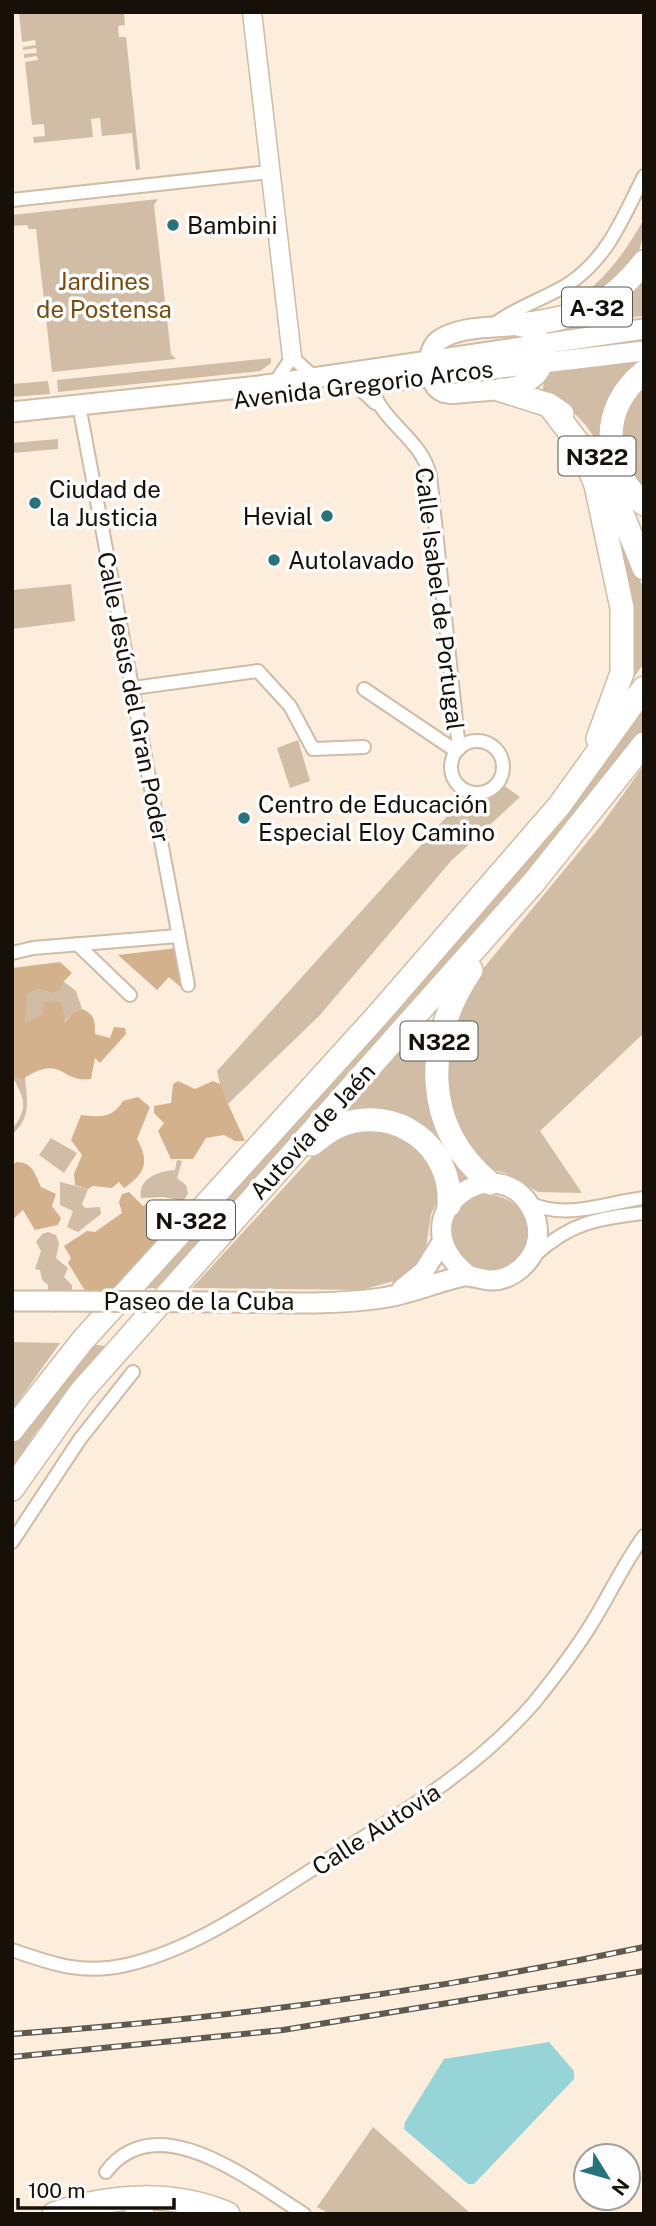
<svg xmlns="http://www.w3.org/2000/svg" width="656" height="2226" font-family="'Public Sans',sans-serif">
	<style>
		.green { fill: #d1bca5 }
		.forest { fill: #d3b18d }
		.water { fill: #97d4d8 }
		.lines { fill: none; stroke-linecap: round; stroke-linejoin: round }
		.street-casing { stroke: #cfbca7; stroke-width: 16 }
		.secondary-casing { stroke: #cfbca7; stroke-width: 21 }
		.primary-casing { stroke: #cfbca7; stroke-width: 23 }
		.highway-casing { stroke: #cfbca7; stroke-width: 26 }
		.street { stroke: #fff; stroke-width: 12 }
		.secondary { stroke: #fff; stroke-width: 18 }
		.primary { stroke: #fff; stroke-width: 19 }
		.highway { stroke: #fff; stroke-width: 23 }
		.rail-casing { stroke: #62594e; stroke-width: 6 }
		.rail { stroke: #fdfdfd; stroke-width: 3.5; stroke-dasharray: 10; stroke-linecap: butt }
		.primary-bridge-casing { stroke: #cfbca7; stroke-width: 23; stroke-linecap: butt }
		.primary-bridge { stroke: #fff; stroke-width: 19 }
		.poi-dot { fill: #28727a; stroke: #fdfdfd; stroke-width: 2.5 }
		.labels { text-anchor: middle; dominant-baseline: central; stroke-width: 7; stroke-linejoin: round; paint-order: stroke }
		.shield { fill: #fdfdfd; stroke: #5b5752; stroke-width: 2 }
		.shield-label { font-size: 23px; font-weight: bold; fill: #161008 }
		.poi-label { font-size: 24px; fill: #161008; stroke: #fdfdfd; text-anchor: start }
		.park-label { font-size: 24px; fill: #784c0e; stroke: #fdfdfd }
		.street-label { font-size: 24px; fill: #161008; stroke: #fdfdfd }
	</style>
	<rect width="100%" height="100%" fill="#fdeddc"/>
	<g class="green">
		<polygon points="19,12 124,12 125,25 118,26 119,37 126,37 140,169 136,170 132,133 102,136 100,118 91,119 93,137 34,143 33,137 45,136 44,124 32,125 25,62 38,60 37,56 24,58 24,54 37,53 36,48 23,50 23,47 36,45 35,40 22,42"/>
		<polygon points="158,199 154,205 171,354 176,359 52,372 36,229 29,229 27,225 12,226 12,215"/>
		<path d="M644,219C644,277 605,289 559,311C600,287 621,259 644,219Z"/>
		<polygon points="644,275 644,316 575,324"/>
		<polygon points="271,358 271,363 260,371 58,392 57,380"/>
		<path d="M643,361L605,456C590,426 573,407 542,392L546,374Z"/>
		<polygon points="644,379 644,496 624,472 620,416"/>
		<polygon points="48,381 50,394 12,397 12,384"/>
		<polygon points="58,439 58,449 12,453 12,443"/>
		<polygon points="611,509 620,539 644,589 644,663 624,691"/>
		<polygon points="71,584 75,621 12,629 12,590"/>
		<polygon points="644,701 644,727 592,799 308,1123 156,1288 136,1289"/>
		<polygon points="298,740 310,781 290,788 277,748"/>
		<polygon points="644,765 644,1033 540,1131 582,1193 538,1192 506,1173 485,1168 470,1153 452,1113 445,1055 468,987 602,824"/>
		<polygon points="499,782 520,797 451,861 320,1015 228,1104 217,1071 469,792 486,792"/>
		<polygon points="63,981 76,991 82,1009 72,1013 64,1022 61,1003 45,1003 43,1014 25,1025 26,994 39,989 50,993"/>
		<path d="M430,1021C421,1071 423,1144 468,1178L457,1183L432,1137L334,1121L422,1024Z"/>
		<path d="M12,1076L21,1080L25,1077C27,1102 32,1116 12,1135C12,1128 15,1126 19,1119C29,1102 19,1090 12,1076Z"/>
		<polygon points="362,1130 400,1133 437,1170 439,1199 431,1214 425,1255 404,1278 362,1290 192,1288 320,1148 333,1139"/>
		<polygon points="51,1138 77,1153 64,1173 39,1155"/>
		<path d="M177,1160L182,1161L177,1178L186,1185L188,1194L183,1201L163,1197L141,1198C138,1178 159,1171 175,1170Z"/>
		<polygon points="60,1182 88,1189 82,1204 85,1208 100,1207 101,1214 78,1232 67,1227 73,1211 60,1205"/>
		<circle cx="489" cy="1233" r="38"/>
		<polygon points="48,1232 56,1235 59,1244 56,1258 68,1268 64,1277 72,1285 72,1294 48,1294 48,1285 42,1280 40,1270 35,1269 41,1251 36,1242 42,1234"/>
		<polygon points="12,1342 60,1343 12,1410"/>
		<polygon points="88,1344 105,1346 35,1433 12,1469 12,1442"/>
		<polygon points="373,2127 471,2214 330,2214 317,2207"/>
	</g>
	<g class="forest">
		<polygon points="177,948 186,988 183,989 169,977 157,990 118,955"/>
		<path d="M60,962L72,973L63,982L60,991L50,993L39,989L27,994L25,1024L42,1014L45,1002H61L65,1022L72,1013L82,1009C95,1014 95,1022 95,1034L110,1038L114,1027L125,1028L126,1034L100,1063L95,1058L91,1079C59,1083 63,1052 21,1080L12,1076V968Z"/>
		<polygon points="217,1071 228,1104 245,1141 235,1141 224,1135 206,1138 193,1159 171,1159 158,1131 164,1123 154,1113 154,1106 171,1103 173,1084 178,1081 195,1089 213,1081 220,1084"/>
		<path d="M138,1097L150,1107L137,1139C150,1162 145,1174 124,1188L119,1182L112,1188L93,1186L88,1189L75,1185L74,1174L82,1155L71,1140L81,1115C100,1117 112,1119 123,1101Z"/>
		<path d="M16,1162C33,1162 35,1174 41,1187L56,1194L52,1206L61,1218L58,1225L35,1230L23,1210L12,1220V1166Z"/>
		<path d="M129,1192L143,1206C159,1194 172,1201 179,1218L112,1293L87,1294L68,1263L71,1258L64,1246L87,1231L95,1232L122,1213L119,1202L122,1194Z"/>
	</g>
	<polygon class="water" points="549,2042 574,2071 574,2079 474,2184 468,2184 404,2129 405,2122 444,2059"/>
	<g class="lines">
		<defs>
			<g id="street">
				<polyline points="12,200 269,172"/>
				<path d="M493,325C516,307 545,299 570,283C609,256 623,217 644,176"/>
				<path d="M370,383C381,424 420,436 430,475L459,749"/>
				<polyline points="274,384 292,357 315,378"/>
				<polyline points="356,385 375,403"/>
				<polyline points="81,416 188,985"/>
				<polyline points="133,688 258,671 290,706 313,749 364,747"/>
				<polyline points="364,689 456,751"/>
				<circle cx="477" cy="767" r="26"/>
				<polyline points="77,944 130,995"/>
				<polyline points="12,953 33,948 178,936"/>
				<path d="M529,1203C567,1220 604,1203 644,1198"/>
				<path d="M535,1255C570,1223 598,1218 644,1213"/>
				<polyline points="12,1542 80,1439 133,1372"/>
				<path d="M12,1950C52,1964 83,1975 126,1965C191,1950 249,1910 305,1874C385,1823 469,1777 533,1704C554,1678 575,1651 592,1623C610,1594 624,1563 644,1536"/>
				<path d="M106,2172C157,2104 252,2182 304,2214"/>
			</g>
			<polyline id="secondary" points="252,12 292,357"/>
			<g id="primary">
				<path d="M521,325C533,331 542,337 543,352C547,390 497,390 470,392C462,393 451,395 443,392C426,385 425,352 438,341C459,325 496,328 521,325Z"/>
				<polyline points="382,382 644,351"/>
				<polyline points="12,412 259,386 644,329"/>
				<polyline points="402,1289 424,1271 442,1242"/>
				<polyline points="12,1301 53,1301"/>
				<path d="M223,1302C275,1302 330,1306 382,1298C410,1294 436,1282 464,1276C473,1275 481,1280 490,1280C508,1281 525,1268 533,1253C539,1240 539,1225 533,1212C501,1142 392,1214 468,1275"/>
			</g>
			<g id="highway">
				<path d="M521,325C578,317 607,309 644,262"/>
				<path d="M644,372C599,408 601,467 644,504"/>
				<polyline points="501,390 549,405 562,414"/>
				<polyline points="549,405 581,447 596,485 622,608 622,673 598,739"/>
				<polyline points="605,472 644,568"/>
				<path d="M471,970C424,1041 421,1126 490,1183"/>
				<path d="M312,1144C320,1138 329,1130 339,1126C395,1103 453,1146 449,1205"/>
				<polyline points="12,1430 83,1340 377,1016 559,806 644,688"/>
				<polyline points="12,1489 80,1393 534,882 644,744"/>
				<path d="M54,2214C110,2194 174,2191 228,2214"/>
				<polyline points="137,2214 142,2214"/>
			</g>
		</defs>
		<use href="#street" class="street-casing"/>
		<use href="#secondary" class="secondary-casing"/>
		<use href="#primary" class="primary-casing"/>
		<use href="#highway" class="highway-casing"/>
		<use href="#street" class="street"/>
		<use href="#secondary" class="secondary"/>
		<use href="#primary" class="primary"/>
		<use href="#highway" class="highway"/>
		<defs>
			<g id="rail">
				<path d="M12,2034C225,2019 435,1991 644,1947"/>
				<polyline points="12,2057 283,2030 644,1971"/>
			</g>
		</defs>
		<use href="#rail" class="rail-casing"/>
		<use href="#rail" class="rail"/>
		<defs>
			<polyline id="primary-bridge" points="53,1301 223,1302"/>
		</defs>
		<use href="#primary-bridge" class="primary-bridge-casing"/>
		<use href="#primary-bridge" class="primary-bridge"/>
	</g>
	<g class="poi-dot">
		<circle cx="173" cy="225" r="7"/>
		<circle cx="35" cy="503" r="7"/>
		<circle cx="327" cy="516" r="7"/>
		<circle cx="274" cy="560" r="7"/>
		<circle cx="244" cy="818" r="7"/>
	</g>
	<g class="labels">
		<g class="shield">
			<rect x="562" y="287.5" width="70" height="39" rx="5"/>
			<rect x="558.5" y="436.5" width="77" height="39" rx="5"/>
			<rect x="400.5" y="1021.5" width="77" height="39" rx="5"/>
			<rect x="147" y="1200.5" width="88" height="39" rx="5"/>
		</g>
		<g class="shield-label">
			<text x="597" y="307">A-32</text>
			<text x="597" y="456">N322</text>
			<text x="439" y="1041">N322</text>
			<text x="191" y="1220">N-322</text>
		</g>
		<g class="poi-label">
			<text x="187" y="225">Bambini</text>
			<text x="49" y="489">Ciudad de<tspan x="49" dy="28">la Justicia</tspan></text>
			<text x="313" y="516" text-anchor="end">Hevial</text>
			<text x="288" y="560">Autolavado</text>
			<text x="258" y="804">Centro de Educación<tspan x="258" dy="28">Especial Eloy Camino</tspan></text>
		</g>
		<g class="park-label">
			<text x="104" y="281">Jardines<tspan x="104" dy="28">de Postensa</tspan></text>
		</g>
		<g class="street-label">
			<text transform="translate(363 384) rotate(-7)">Avenida Gregorio Arcos</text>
			<text transform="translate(440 599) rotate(83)">Calle Isabel de Portugal</text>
			<text transform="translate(134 697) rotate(79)">Calle Jesús del Gran Poder</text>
			<text transform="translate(312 1131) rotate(-48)">Autovía de Jaén</text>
			<text x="199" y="1301">Paseo de la Cuba</text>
			<text transform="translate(376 1829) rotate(-33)">Calle Autovía</text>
		</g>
	</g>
	<rect width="656" height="2226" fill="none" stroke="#161008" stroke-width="28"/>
	<g transform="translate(607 2177) rotate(127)"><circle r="33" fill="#fdfdfd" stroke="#a19e9b" stroke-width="2"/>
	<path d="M0-5L12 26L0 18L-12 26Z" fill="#28727a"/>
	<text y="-10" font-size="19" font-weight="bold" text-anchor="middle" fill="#161008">N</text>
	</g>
	<path d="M18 2198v10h156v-10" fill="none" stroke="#161008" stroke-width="3.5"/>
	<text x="28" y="2198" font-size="21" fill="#161008" stroke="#fdfdfd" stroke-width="5" paint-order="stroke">100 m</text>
</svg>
